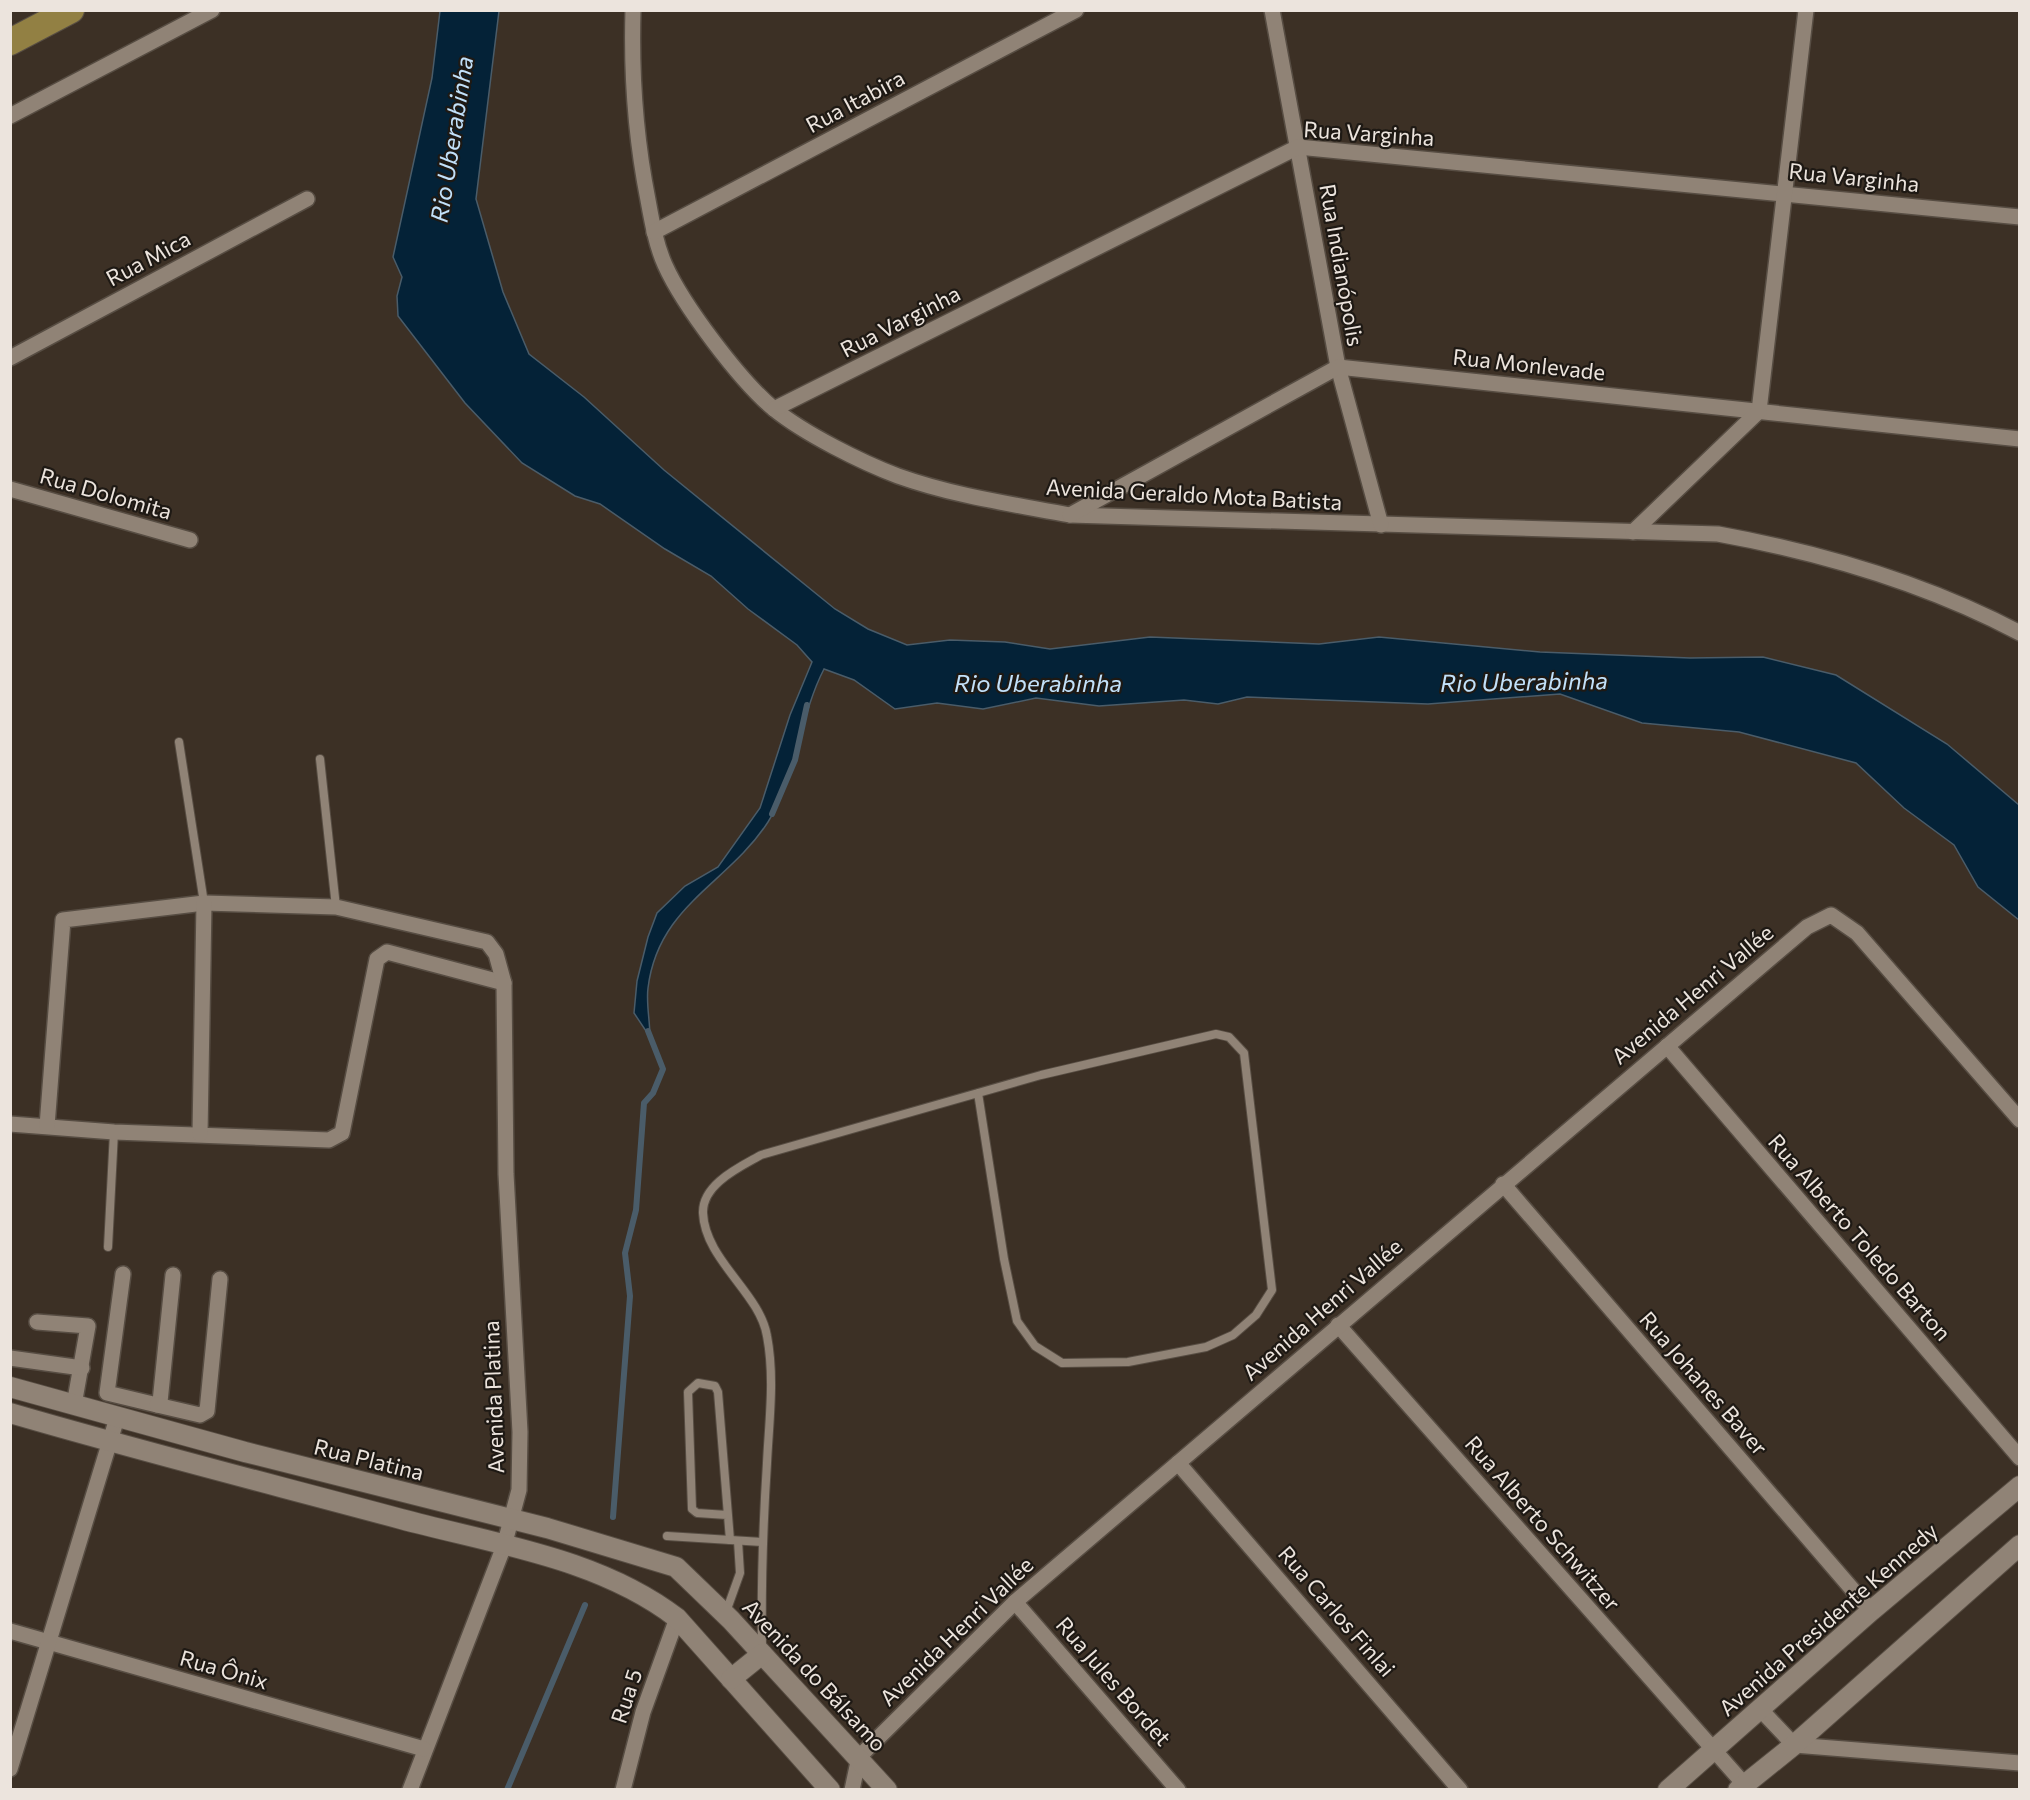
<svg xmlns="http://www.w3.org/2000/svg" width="2030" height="1800" font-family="Commissioner,sans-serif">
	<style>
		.water { fill: #042237; stroke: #4a5c69; stroke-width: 1.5 }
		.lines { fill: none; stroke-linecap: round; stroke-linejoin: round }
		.stream { stroke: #4a5c69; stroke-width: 6 }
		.service-casing { stroke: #574d43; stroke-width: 10 }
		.minor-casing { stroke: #574d43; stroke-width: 18 }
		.tertiary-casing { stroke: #574d43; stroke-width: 22 }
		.trunk-casing { stroke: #574d43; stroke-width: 28 }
		.service { stroke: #908376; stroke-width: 8 }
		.minor { stroke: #908376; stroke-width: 15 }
		.tertiary { stroke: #908376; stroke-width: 20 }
		.trunk { stroke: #928043; stroke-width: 26 }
		.labels { text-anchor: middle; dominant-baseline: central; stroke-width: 4.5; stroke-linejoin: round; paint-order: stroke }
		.street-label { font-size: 22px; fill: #ece4dd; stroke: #1e1914 }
		.water-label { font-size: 24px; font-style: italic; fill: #c2e1fa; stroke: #1e1914 }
	</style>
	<rect width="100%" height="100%" fill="#3c3025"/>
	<path class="water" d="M440,11H499L476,199L503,292L529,354L584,397L664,470L835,609L868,629L907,645L950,640L1005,642L1050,649L1150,637L1319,644L1379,637L1540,652L1690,658L1763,657L1836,675L1947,744L2019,805V920L1978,887L1954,845L1904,808L1856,763L1739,732L1642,723L1560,694L1428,704L1247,697L1218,704L1184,700L1099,706L1036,698L983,709L937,703L895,709L854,680L824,669C799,717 798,775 768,822C728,884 658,905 648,988C646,1003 650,1021 650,1037L634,1013L637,981L648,937L657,913L685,886L718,867L760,808L790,715L812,662L797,645L748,609L711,576L665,549L600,504L575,496L522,463L465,403L398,316L397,296L402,277L393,257L432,78Z"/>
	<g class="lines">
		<g class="stream">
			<polyline points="772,814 795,760 807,705"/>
			<polyline points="613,1517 630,1296 625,1253 636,1210 644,1103 653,1093 663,1069 648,1031"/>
			<polyline points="507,1790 585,1605"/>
		</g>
		<defs>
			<g id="service">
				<polyline points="179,742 204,903"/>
				<polyline points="320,759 336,907"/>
				<polyline points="108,1247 114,1132"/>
				<polyline points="727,1515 697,1513 692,1509 688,1392 698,1383 715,1386 718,1392 730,1540"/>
				<polyline points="667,1536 762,1542"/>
				<polyline points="726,1612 740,1573 738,1541"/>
				<path d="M762,1649C761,1587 763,1525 767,1463C769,1421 775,1378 767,1336C760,1293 705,1260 703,1213C702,1184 740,1167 761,1155L1041,1075L1216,1034L1229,1037L1244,1053L1272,1290L1256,1315L1233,1335L1206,1347L1128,1362L1062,1363L1035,1346L1017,1321L1004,1259L978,1093"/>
			</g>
			<g id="minor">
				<path d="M633,10C631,76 635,135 648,200C652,222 656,245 665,265C683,305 740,381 774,409C805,434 861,462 898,476C954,496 1012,504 1070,515L1718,534C1823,553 1925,583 2020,633"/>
				<polyline points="1272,10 1338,367 1381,525"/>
				<polyline points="10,116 212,10"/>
				<polyline points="654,232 1076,10"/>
				<polyline points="10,358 307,199"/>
				<polyline points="774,409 1298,147 2020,217"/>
				<polyline points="10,489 190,540"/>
				<polyline points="1070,515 1338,367 2020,439"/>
				<polyline points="1633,532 1759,411 1806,10"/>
				<polyline points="1667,1046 2020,1458"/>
				<polyline points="10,1124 114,1132 329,1140 342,1133 377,959 387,952 504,983"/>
				<polyline points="47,1126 63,920 204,903 336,907 487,942 496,954 504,983 506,1174 520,1432 519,1490 504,1546 410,1790"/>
				<polyline points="200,1134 204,903"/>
				<polyline points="1503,1184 1871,1611"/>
				<polyline points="123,1274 107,1393 157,1405 160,1402 173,1275"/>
				<polyline points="37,1322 88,1326 74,1405"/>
				<polyline points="1338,1325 1744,1784"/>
				<polyline points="10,1358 82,1368"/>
				<polyline points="157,1405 200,1415 207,1411 220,1279"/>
				<polyline points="1178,1463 1460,1790"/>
				<polyline points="1015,1602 1178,1790"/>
				<polyline points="10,1631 424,1749"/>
				<polyline points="1761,1710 1794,1745 2020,1763"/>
				<polyline points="10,1769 117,1418"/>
				<polyline points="623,1790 643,1712 677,1618"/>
				<polyline points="852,1790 859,1757 1015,1602 1807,927 1831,915 1857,933 2020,1120"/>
			</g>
			<g id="tertiary">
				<polyline points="10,1387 245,1452 547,1528 676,1567 731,1620 887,1790"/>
				<path d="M10,1413C140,1451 271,1484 401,1519C494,1544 599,1558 677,1618L830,1790"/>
				<polyline points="731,1679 762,1654"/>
				<polyline points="1668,1790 1871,1611 2020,1486"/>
				<polyline points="1738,1790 1794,1745 2020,1545"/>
			</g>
			<polyline id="trunk" points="10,42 71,10"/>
		</defs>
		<use href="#service" class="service-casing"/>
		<use href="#minor" class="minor-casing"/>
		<use href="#tertiary" class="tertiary-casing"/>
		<use href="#trunk" class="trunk-casing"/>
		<use href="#service" class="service"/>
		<use href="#minor" class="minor"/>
		<use href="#tertiary" class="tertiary"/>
		<use href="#trunk" class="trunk"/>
	</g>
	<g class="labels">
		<g class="street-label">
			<text transform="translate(855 101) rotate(-28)">Rua Itabira</text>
			<text transform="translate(1369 133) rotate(4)">Rua Varginha</text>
			<text transform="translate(1854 177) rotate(6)">Rua Varginha</text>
			<text transform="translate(148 258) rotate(-28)">Rua Mica</text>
			<text transform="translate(1342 265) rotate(80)">Rua Indianópolis</text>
			<text transform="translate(900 321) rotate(-27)">Rua Varginha</text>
			<text transform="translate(1529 364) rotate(6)">Rua Monlevade</text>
			<text transform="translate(106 493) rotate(16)">Rua Dolomita</text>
			<text transform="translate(1194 494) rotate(3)">Avenida Geraldo Mota Batista</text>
			<text transform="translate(1692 994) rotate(-40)">Avenida Henri Vallée</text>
			<text transform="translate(1860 1237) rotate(49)">Rua Alberto Toledo Barton</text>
			<text transform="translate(1322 1309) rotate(-41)">Avenida Henri Vallée</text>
			<text transform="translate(1704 1383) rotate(49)">Rua Johanes Baver</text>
			<text transform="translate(493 1397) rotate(-92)">Avenida Platina</text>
			<text transform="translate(369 1459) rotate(14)">Rua Platina</text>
			<text transform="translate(1543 1523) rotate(49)">Rua Alberto Schwitzer</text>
			<text transform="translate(1337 1611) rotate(49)">Rua Carlos Finlai</text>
			<text transform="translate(1828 1619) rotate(-41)">Avenida Presidente Kennedy</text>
			<text transform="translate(956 1631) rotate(-44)">Avenida Henri Vallée</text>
			<text transform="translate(224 1669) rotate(16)">Rua Ônix</text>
			<text transform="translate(815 1675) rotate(47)">Avenida do Bálsamo</text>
			<text transform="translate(1114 1681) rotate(49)">Rua Jules Bordet</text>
			<text transform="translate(626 1696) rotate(-72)">Rua 5</text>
		</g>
		<g class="water-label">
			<text transform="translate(451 139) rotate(-81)">Rio Uberabinha</text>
			<text transform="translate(1524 681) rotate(-1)">Rio Uberabinha</text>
			<text x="1038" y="682">Rio Uberabinha</text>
		</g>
	</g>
	<rect width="2030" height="1800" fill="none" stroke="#ece4dd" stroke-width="24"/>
</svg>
